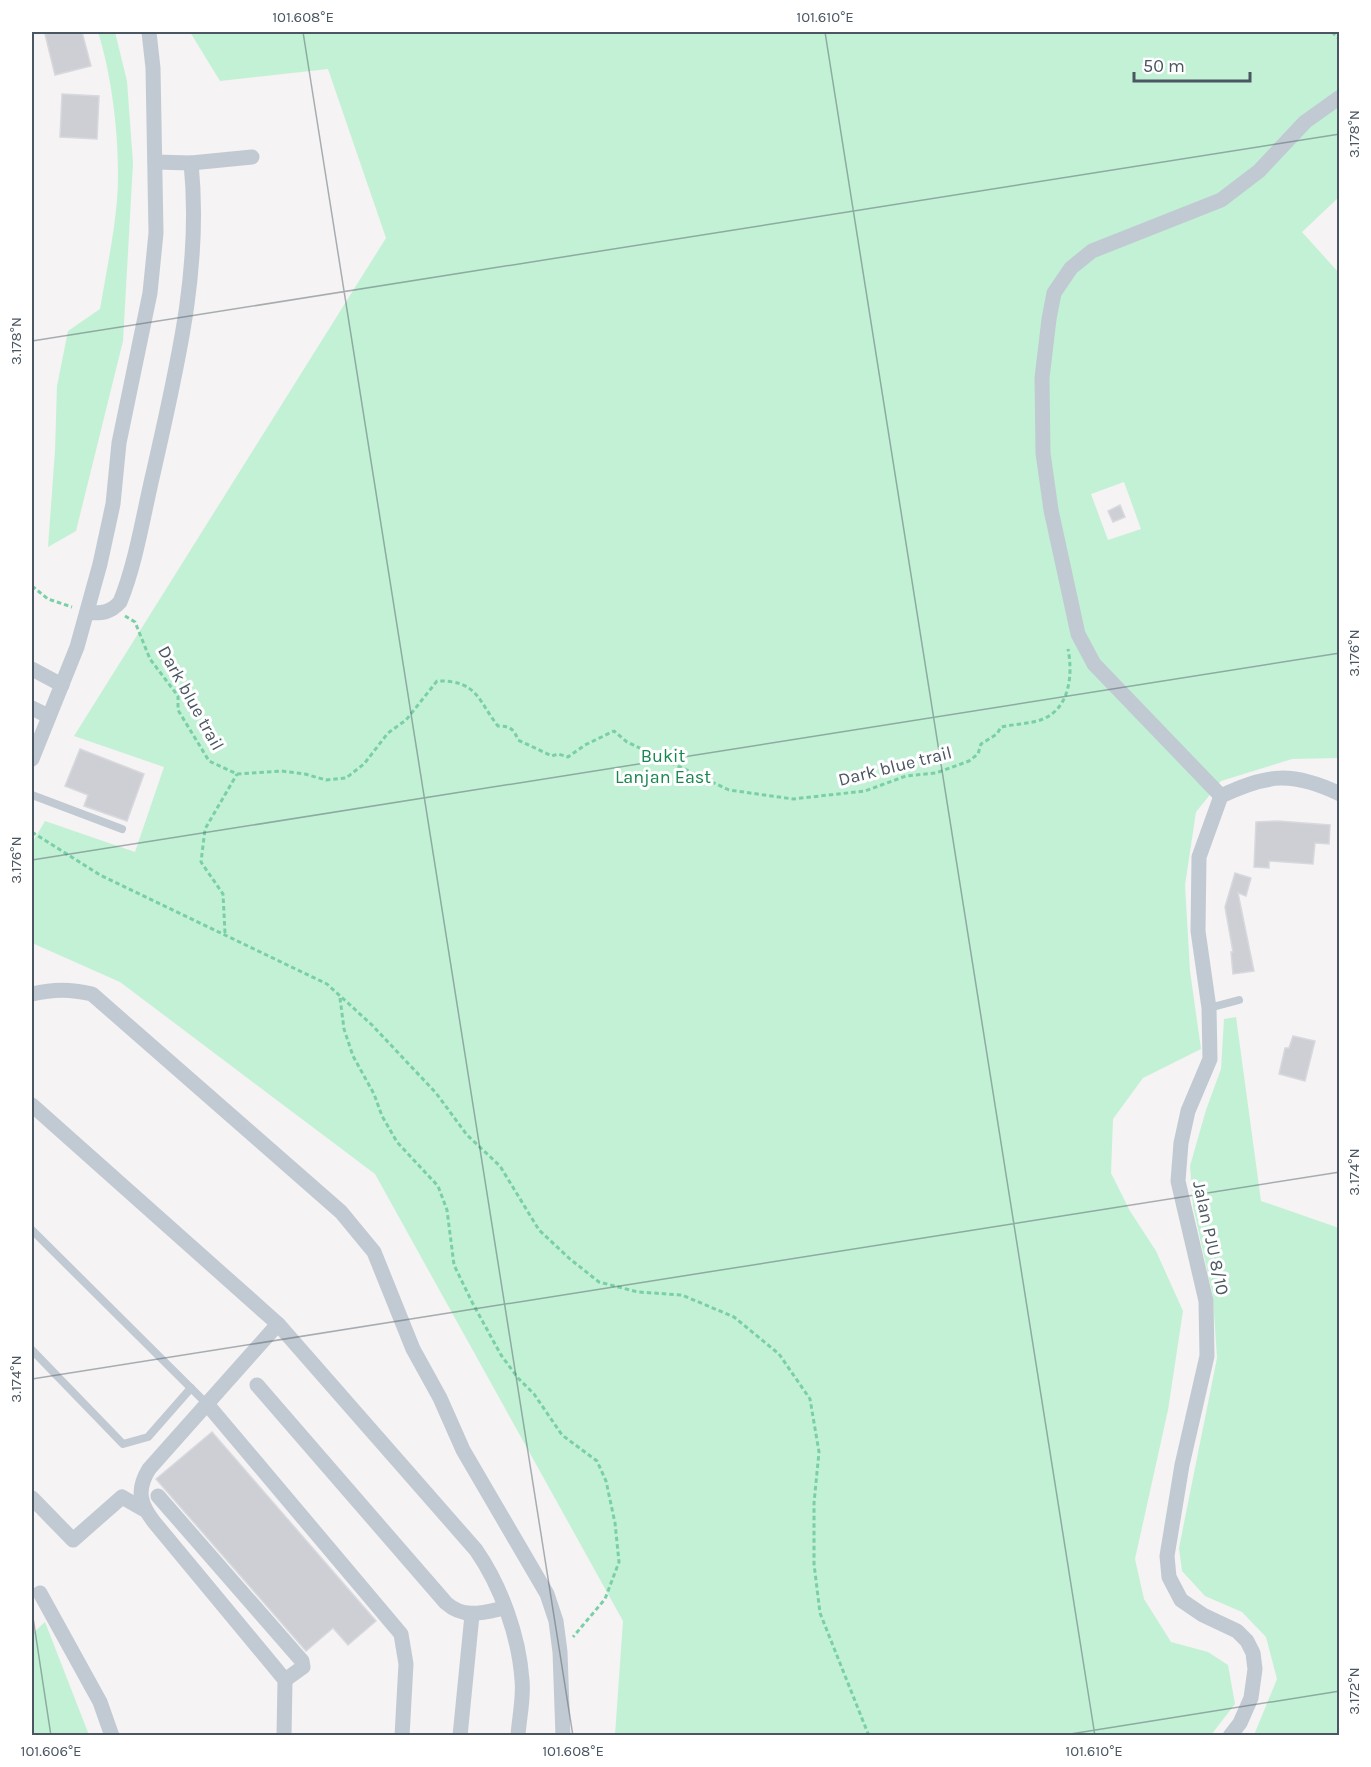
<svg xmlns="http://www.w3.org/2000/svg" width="1371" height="1767" font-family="Karla,sans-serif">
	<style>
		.green { fill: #c3f1d5; fill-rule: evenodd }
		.building { fill: #cdcfd5; stroke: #d7d9de; stroke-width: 1.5 }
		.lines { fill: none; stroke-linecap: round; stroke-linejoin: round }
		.path { stroke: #7ad0a6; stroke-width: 3; stroke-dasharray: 4.5 3; stroke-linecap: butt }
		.service { stroke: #c1cad2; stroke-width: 8 }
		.minor { stroke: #c1cad2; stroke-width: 15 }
		.ticks { fill: none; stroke: #4a5661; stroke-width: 1.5; stroke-opacity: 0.45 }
		.labels { text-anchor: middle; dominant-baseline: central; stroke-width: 6; stroke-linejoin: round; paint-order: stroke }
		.street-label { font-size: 18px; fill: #4a5661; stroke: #fff }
		.park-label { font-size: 18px; fill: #17864f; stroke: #fff }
		.neatline { fill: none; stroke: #4a5661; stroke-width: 2 }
		.ticks-label { font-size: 15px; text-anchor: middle; fill: #4a5661 }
	</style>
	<rect width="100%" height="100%" fill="#f5f3f3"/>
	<g class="green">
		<path d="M98,32H115L127,81L133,163L123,341L76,531L48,547L55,451L57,386L68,331L100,309C106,273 114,236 117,200C121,150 113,79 98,32Z"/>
		<path d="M190,32H1339V197L1302,232L1339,273V758L1292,759L1221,781L1196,812L1185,885L1190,971L1201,1049L1143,1078L1113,1119L1111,1173L1130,1211L1156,1251L1183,1311L1168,1410L1135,1559L1144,1599L1171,1642L1208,1652L1228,1665L1235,1704L1211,1735H615L623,1621L375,1174L120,982L32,943V843L45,821L135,852L164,767L74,736L386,238L328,69L220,81ZM1124,482L1141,529L1108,540L1091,494Z"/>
		<polygon points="1236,1017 1261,1201 1339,1228 1339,1735 1254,1735 1277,1679 1266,1637 1242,1612 1205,1596 1182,1571 1179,1548 1217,1358 1213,1297 1193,1206 1190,1166 1206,1110 1221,1069 1224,1019"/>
		<polygon points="45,1622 89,1735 32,1735 32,1634"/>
	</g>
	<g class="building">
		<polygon points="54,32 82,32 91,66 55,75 45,34"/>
		<polygon points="62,94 99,96 97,139 60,137"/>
		<polygon points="1120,505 1125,517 1113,522 1108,511"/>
		<polygon points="80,749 144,774 127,821 84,806 88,795 65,786"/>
		<polygon points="1278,821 1330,825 1329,844 1315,843 1313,864 1269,861 1269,868 1254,867 1256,822"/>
		<polygon points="1235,873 1251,878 1246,896 1238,893 1254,971 1233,974 1231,952 1233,952 1225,907"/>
		<polygon points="1293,1036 1315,1041 1305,1081 1279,1074 1285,1048 1289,1048"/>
		<polygon points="212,1432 376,1621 348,1645 333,1628 306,1651 156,1479"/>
	</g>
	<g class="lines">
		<g class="path">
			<polyline points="1332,32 1340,40"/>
			<polyline points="32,586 48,599 72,607"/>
			<path d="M125,616L135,622L150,659L178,696V710L209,761L237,774L281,771L305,774L326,780L346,778L364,764L388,733L406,720L437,681C478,680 478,701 498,726C510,726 514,729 518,740L552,756L558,754L568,757L585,745L614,731L627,742L729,790L793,799L865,791L906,776L936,773L969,761L978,754L981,744L997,734L1001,727C1014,724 1031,724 1043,719C1070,708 1073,674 1068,649"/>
			<polyline points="32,832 100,875 327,984 372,1025 436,1093 467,1135 500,1166 539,1230 570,1259 599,1282 638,1292 682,1295 734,1317 779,1354 810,1399 819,1452 814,1503 814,1564 820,1613 869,1736"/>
			<polyline points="225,933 223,894 201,862 205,829 237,774"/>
			<polyline points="340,998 344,1029 353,1056 374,1094 382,1116 397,1142 438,1186 447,1210 454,1265 472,1302 501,1355 518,1378 534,1394 562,1435 597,1461 606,1481 615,1523 619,1562 605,1599 573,1637"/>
		</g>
		<g class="service">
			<polyline points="32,795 122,829"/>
			<polyline points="1209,1008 1239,1000"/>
			<polyline points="32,1230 207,1404"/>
			<polyline points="32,1350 123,1444 148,1437 191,1388"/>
		</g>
		<g class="minor">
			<polyline points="155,162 191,163 252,157"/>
			<path d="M87,612C101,614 110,613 120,602C136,563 143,516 153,474C176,371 202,269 191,163"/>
			<polyline points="32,669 62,685"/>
			<polyline points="32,708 48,716"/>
			<polyline points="32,759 77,647 100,564 113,504 119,443 150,293 156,233 153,68 149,32"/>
			<polyline points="1221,796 1094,664 1078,634 1051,510 1043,453 1042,378 1049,319 1054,293 1071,268 1092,251 1221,200 1259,171 1305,122 1340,97"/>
			<path d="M32,994C54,989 70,989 92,994L341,1212L374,1252L413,1349L440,1398L463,1450L547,1594L556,1621L560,1652L563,1736"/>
			<path d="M32,1105L278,1324L476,1550C501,1586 519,1636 522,1680C524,1698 519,1718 518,1736"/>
			<path d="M278,1324L149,1469C136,1490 140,1504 154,1522L285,1680L284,1736"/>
			<path d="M257,1385L446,1603C464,1619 482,1613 504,1608"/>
			<polyline points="207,1404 401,1634 406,1664 402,1736"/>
			<polyline points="158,1496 302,1661 303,1667 285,1680"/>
			<polyline points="32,1498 73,1540 122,1497 143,1509"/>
			<polyline points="40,1593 100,1702 112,1736"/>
			<polyline points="460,1736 472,1615"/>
			<path d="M1230,1736L1240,1723L1251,1698L1255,1669L1253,1653L1247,1641L1237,1631L1203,1615L1181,1600L1169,1577L1167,1556L1182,1465L1207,1356L1206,1301L1178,1181L1181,1143L1188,1111L1210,1059L1209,1008L1198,931L1199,857L1221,796C1267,774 1292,771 1340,794"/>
		</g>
	</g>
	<path class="ticks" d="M303,32L573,1736M825,32L1095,1736M32,341L1340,134M32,860L1340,653M32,1379L1340,1172M32,1611L51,1736M1058,1736L1340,1691"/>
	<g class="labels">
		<g class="street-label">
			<text transform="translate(191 698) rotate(61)">Dark blue trail</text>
			<text transform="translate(895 766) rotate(-14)">Dark blue trail</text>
			<text transform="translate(1211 1238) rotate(78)">Jalan PJU 8/10</text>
		</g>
		<g class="park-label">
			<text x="663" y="756">Bukit<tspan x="663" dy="21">Lanjan East</tspan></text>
		</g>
	</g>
	<rect width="1371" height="1767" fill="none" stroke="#ffffff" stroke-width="66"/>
	<path d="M1134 72v9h116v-9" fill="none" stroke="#4a5661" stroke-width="3"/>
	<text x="1143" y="72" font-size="18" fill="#4a5661" stroke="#ffffff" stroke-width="4.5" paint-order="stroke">50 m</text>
	<rect x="33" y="33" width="1305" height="1701" class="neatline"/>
	<g class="ticks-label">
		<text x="303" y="22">101.608°E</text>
		<text x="825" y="22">101.610°E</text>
		<text transform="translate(1354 134) rotate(-90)" y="5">3.178°N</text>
		<text transform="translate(16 341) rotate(-90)" y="5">3.178°N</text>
		<text transform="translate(1354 653) rotate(-90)" y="5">3.176°N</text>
		<text transform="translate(16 860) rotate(-90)" y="5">3.176°N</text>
		<text transform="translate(1354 1172) rotate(-90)" y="5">3.174°N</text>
		<text transform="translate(16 1379) rotate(-90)" y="5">3.174°N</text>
		<text transform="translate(1354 1691) rotate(-90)" y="5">3.172°N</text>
		<text x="51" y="1756">101.606°E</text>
		<text x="573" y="1756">101.608°E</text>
		<text x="1094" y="1756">101.610°E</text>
	</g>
</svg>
